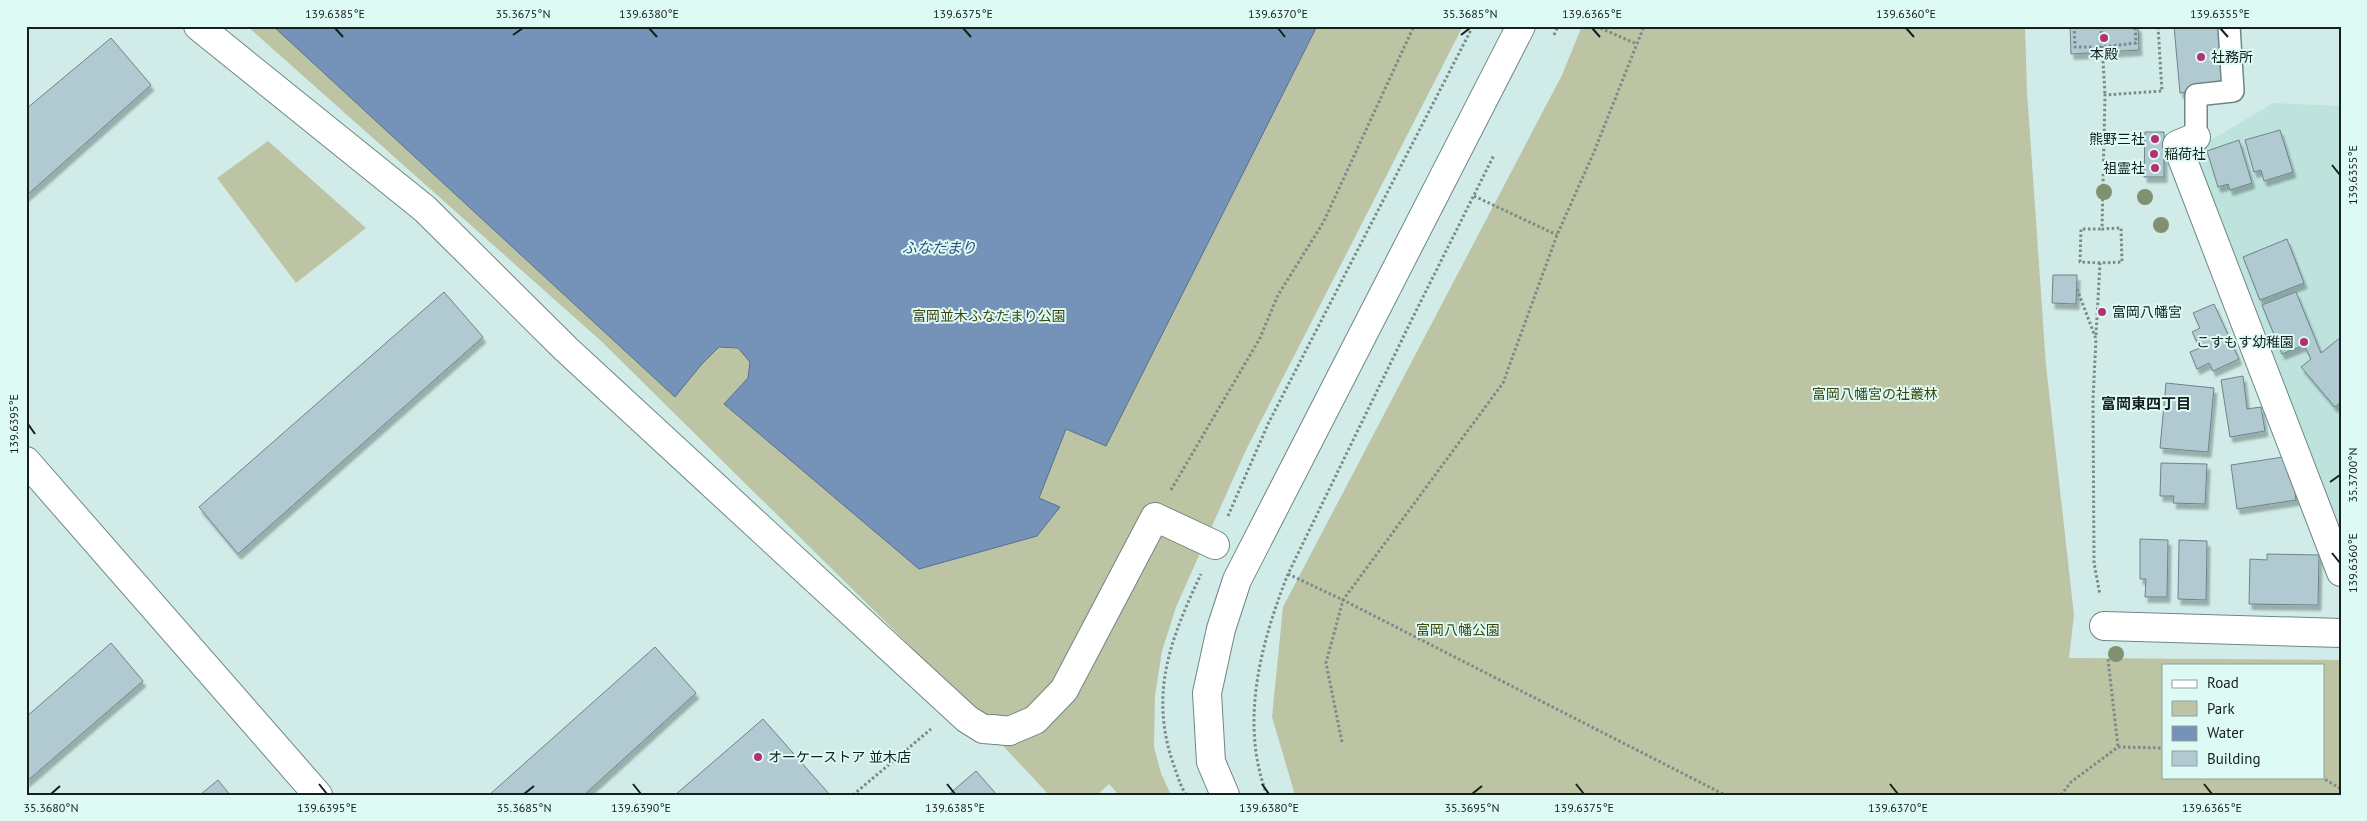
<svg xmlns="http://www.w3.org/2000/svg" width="2367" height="821" font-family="'PT Sans','Noto Sans JP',sans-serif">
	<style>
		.built { fill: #bee3dd }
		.green { fill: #bdc4a4; fill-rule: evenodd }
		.water { fill: #7593b8; stroke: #58708a }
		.building { fill: #b1cad2; stroke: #6c838b; filter: url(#shadow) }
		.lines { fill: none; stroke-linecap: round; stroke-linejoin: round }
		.service-casing { stroke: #6e8783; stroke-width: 24 }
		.pedestrian-casing { stroke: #6e8783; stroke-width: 30 }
		.minor-casing { stroke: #6e8783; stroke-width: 30 }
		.tertiary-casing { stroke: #6e8783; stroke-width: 30 }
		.path { stroke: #788b88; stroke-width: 3; stroke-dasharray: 2.5 2.5; stroke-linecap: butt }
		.service { stroke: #fff; stroke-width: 21 }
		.pedestrian { stroke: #fff; stroke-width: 28 }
		.minor { stroke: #fff; stroke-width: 28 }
		.tertiary { stroke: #fff; stroke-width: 28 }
		.tree { fill: #809070 }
		.ticks { fill: none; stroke: #151f1d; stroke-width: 2 }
		.poi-dot { fill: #b62f72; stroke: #defaf5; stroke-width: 2 }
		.labels { text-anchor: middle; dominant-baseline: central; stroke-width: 4; stroke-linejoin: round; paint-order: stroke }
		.poi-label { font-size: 14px; fill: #151f1d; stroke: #defaf5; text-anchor: start }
		.park-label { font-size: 14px; fill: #3d450e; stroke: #defaf5 }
		.water-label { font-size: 15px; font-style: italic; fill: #255081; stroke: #defaf5 }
		.neighbourhood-label { font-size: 15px; font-weight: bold; fill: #151f1d; stroke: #defaf5 }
		.neatline { fill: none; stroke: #151f1d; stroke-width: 2 }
		.ticks-label { font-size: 12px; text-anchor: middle; fill: #151f1d }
	</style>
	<defs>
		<filter id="shadow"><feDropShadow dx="3" dy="5.5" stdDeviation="1" flood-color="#0004"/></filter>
	</defs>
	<rect width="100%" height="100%" fill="#d1ece8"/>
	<polygon class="built" points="2273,103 2341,106 2341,532 2193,151"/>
	<g class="green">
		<polygon points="247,26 1463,26 1246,450 1176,607 1162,651 1155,696 1154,747 1161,773 1171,795 1119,795 1109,784 1097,795 1049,795 909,645 600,340"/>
		<path d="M1582,26H2025L2027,91L2046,365L2074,615L2069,658L2341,660V795H1295L1272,717L1283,607L1562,75ZM2163,665H2323V777H2163Z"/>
		<polygon points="268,141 366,228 296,283 217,178"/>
	</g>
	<polygon class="water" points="273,26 1317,26 1106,446 1066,429 1039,498 1060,507 1037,536 919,569 724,404 748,378 750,362 738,348 719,347 701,365 675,397"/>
	<g class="building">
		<polygon points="2070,26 2138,26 2139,50 2071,54"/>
		<polygon points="2174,26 2223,26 2227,88 2180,93"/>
		<polygon points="111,38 151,85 26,196 26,109"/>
		<polygon points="2280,130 2293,172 2264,181 2261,170 2254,172 2245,140"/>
		<polygon points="2145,132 2164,132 2164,177 2144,177"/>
		<polygon points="2239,140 2252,183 2230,190 2228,184 2218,187 2207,151"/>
		<polygon points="2287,239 2304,283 2260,300 2243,257"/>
		<polygon points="2053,275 2077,275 2076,304 2052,303"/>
		<polygon points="444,292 483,337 238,554 199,507"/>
		<polygon points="2296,292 2321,353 2341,337 2341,402 2335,407 2301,367 2311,359 2304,345 2282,354 2262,305"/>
		<polygon points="2214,304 2239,359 2213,371 2209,363 2197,369 2190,352 2200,348 2192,332 2200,328 2193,313"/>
		<polygon points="2243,376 2247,409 2261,407 2265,431 2230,437 2221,380"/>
		<polygon points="2166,383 2214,388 2208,452 2160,448"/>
		<polygon points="2290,456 2296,500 2237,509 2231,465"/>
		<polygon points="2161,463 2207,464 2205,504 2173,503 2174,496 2160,496"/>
		<polygon points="2140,539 2168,540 2167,597 2145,597 2146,579 2140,579"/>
		<polygon points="2179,540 2207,541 2206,600 2178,599"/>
		<polygon points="2267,554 2319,555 2318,605 2249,604 2250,559 2267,560"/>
		<polygon points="111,643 143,681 26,782 26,717"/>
		<polygon points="655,647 696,693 584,795 489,795"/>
		<polygon points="763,719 830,795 675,795"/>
		<polygon points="976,771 997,795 948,795"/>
		<polygon points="218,780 230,795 200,795"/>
	</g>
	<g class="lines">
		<defs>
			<polyline id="service" points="2196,137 2196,95 2233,91 2229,26"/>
			<g id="pedestrian">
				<polyline points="198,26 425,209 566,349 967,719 983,729 1009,731"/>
				<polyline points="992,729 1009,731 1035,720 1064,690 1155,517 1215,545"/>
			</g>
			<g id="minor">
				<polyline points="2196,137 2177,145 2341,572"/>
				<polyline points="26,461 318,795"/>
				<polyline points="2104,626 2341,633"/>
			</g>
			<polyline id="tertiary" points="1225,795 1211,762 1207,693 1221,629 1237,580 1521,26"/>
		</defs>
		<use href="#service" class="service-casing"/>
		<use href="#pedestrian" class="pedestrian-casing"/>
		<use href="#minor" class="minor-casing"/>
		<use href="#tertiary" class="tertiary-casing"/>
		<g class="path">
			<polyline points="1596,26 1637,44"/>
			<polyline points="2074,26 2075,47 2102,47 2136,43 2135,26"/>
			<polyline points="2101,26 2105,95"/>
			<polyline points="1554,35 1558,26"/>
			<polyline points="1474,196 1557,235"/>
			<polyline points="2100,263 2080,262 2081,229 2102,229"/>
			<polyline points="2077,289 2096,339 2093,399 2094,563 2100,595"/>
			<polyline points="2096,335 2100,263 2122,262 2121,228 2102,229 2105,95 2162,91 2158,26"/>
			<polyline points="1171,490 1260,338 1278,295 1323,223 1414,26"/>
			<polyline points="1228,516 1268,424 1473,26"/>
			<polyline points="1288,574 1343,600 1725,795"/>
			<polyline points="2108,659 2118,747"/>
			<polyline points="1342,742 1326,663 1343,600 1503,383 1557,235 1594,152 1644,26"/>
			<polyline points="2321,777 2341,789"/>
			<polyline points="853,795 931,729"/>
			<path d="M1186,795C1180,785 1177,774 1173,763C1149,692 1171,638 1201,574"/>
			<path d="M1267,795C1239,723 1261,642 1288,574L1413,317L1494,155"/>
			<polyline points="2061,795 2071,782 2118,747 2163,748"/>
		</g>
		<use href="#service" class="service"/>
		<use href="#pedestrian" class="pedestrian"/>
		<use href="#minor" class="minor"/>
		<use href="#tertiary" class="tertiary"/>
	</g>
	<g class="tree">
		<circle cx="2104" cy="192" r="8"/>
		<circle cx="2145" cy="197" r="8"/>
		<circle cx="2161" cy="225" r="8"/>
		<circle cx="2116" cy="654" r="8"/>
	</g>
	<path class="ticks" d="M335,28L343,37M649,28L657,37M963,28L971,37M1278,28L1285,37M1592,28L1600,37M1906,28L1914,37M2220,28L2228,37M513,35L523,28M1461,35L1470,28M2332,165L2340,175M28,424L35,434M2330,482L2340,475M2332,553L2340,563M319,784L327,794M633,784L641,794M947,784L955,794M1262,784L1269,794M1576,784L1584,794M1890,784L1898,794M2204,784L2212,794M51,794L60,786M524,794L534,786M1472,794L1482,786"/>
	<g class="poi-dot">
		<circle cx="2104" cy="38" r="5"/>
		<circle cx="2201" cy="57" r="5"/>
		<circle cx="2155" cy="139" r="5"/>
		<circle cx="2154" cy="154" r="5"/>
		<circle cx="2155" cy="168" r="5"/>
		<circle cx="2102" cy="312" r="5"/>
		<circle cx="2304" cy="342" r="5"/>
		<circle cx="758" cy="757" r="5"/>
	</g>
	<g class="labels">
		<g class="poi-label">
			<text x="2104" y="54" text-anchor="middle">本殿</text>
			<text x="2211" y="57">社務所</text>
			<text x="2145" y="139" text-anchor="end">熊野三社</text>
			<text x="2164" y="154">稲荷社</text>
			<text x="2145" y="168" text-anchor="end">祖霊社</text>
			<text x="2112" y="312">富岡八幡宮</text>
			<text x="2294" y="342" text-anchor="end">こすもす幼稚園</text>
			<text x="768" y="757">オーケーストア 並木店</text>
		</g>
		<g class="park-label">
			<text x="989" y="316">富岡並木ふなだまり公園</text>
			<text x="1875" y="394">富岡八幡宮の社叢林</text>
			<text x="1458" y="630">富岡八幡公園</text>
		</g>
		<g class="water-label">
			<text x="939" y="247">ふなだまり</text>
		</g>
		<g class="neighbourhood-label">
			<text x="2146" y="403">富岡東四丁目</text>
		</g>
	</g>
	<rect width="2367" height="821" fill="none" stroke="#defaf5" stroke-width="55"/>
	<rect x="2162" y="664" width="162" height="115" fill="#defaf5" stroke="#8ea29f"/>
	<rect x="2172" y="680" width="25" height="8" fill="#ffffff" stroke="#8ea29f"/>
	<text x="2207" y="688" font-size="15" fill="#151f1d">Road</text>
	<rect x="2172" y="701" width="25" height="15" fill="#bdc4a4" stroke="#8ea29f"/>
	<text x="2207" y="714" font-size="15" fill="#151f1d">Park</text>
	<rect x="2172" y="726" width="25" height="15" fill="#7593b8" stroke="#8ea29f"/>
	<text x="2207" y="738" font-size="15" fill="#151f1d">Water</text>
	<rect x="2172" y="751" width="25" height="15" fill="#b1cad2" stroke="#8ea29f"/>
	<text x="2207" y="764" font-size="15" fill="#151f1d">Building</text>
	<rect x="28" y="28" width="2312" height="766" class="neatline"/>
	<g class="ticks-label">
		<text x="335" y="18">139.6385°E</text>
		<text x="523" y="18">35.3675°N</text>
		<text x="649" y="18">139.6380°E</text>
		<text x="963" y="18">139.6375°E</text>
		<text x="1278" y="18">139.6370°E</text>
		<text x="1470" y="18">35.3685°N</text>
		<text x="1592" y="18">139.6365°E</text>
		<text x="1906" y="18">139.6360°E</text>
		<text x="2220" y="18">139.6355°E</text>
		<text transform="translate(2353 175) rotate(-90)" y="4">139.6355°E</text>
		<text transform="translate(14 424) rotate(-90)" y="4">139.6395°E</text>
		<text transform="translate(2353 475) rotate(-90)" y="4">35.3700°N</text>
		<text transform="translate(2353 563) rotate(-90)" y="4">139.6360°E</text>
		<text x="51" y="812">35.3680°N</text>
		<text x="327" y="812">139.6395°E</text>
		<text x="524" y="812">35.3685°N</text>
		<text x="641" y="812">139.6390°E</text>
		<text x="955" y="812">139.6385°E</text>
		<text x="1269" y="812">139.6380°E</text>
		<text x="1472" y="812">35.3695°N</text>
		<text x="1584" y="812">139.6375°E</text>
		<text x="1898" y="812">139.6370°E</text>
		<text x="2212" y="812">139.6365°E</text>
	</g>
</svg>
